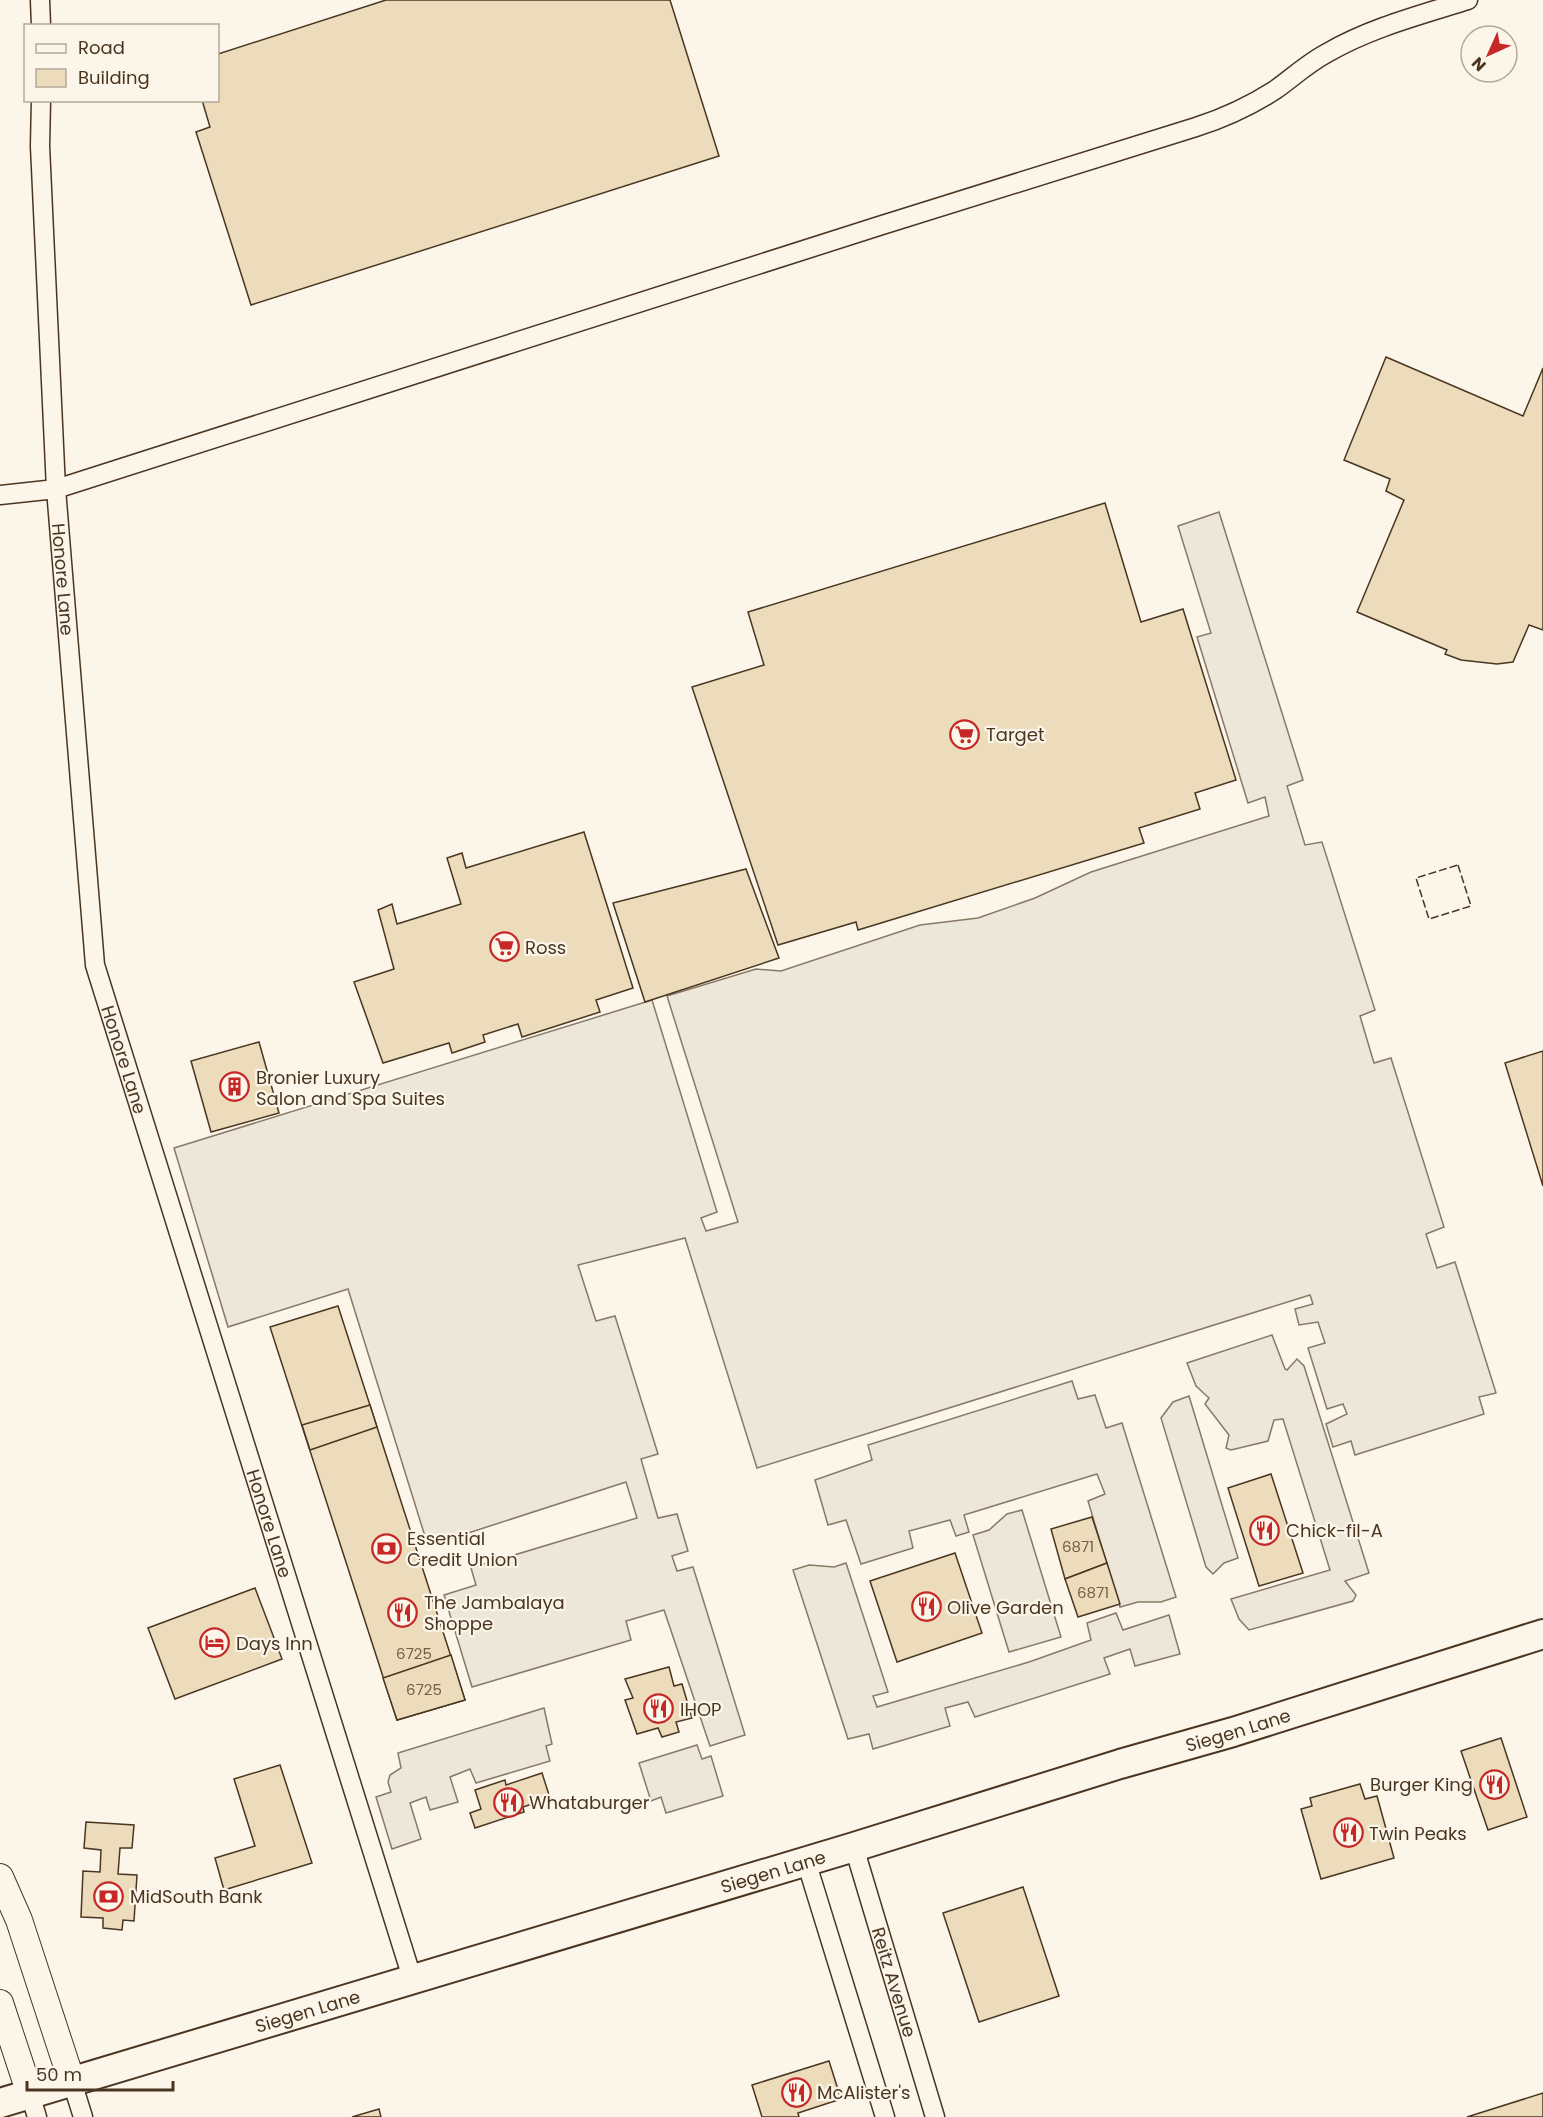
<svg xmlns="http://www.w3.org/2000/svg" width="1543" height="2117" font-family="Poppins,sans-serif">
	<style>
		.parking { fill: #ede7d9; stroke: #887966; stroke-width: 1.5 }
		.building { fill: #ecdcbc; stroke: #4a3520; stroke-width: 1.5 }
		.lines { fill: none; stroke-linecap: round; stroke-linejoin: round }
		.street-casing { stroke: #4a3520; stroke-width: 21 }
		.secondary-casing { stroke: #4a3520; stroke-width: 28 }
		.primary-casing { stroke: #4a3520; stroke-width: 32 }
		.street { stroke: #fbf6e9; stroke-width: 18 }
		.secondary { stroke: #fbf6e9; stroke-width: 26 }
		.primary { stroke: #fbf6e9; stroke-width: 28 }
		.fence { stroke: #4a3520; stroke-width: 1.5; stroke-dasharray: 8 3; stroke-linecap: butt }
		.labels { text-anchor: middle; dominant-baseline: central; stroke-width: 4.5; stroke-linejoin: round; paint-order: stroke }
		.number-label { font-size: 15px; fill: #725f47 }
		.street-label { font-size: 18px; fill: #4a3520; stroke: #fbf6e9 }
		.poi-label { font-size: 18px; fill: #4a3520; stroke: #fbf6e9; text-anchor: start }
	</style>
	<rect width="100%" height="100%" fill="#fbf6e9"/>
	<g class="parking">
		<polygon points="1219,512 1303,780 1287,786 1305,845 1322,842 1375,1010 1360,1016 1374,1063 1391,1058 1444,1227 1426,1234 1437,1268 1455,1262 1496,1393 1479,1397 1484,1414 1355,1455 1351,1441 1333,1447 1326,1424 1347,1414 1343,1404 1327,1409 1308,1348 1325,1343 1318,1322 1299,1325 1295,1309 1313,1304 1310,1295 757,1468 685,1238 578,1265 596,1321 615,1316 658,1454 641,1459 658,1518 677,1514 688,1551 672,1556 677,1571 693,1567 745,1735 710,1746 664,1610 626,1621 631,1640 472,1687 444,1595 476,1585 471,1568 637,1518 626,1482 428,1546 348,1289 228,1327 174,1148 652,1000 717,1212 701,1218 706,1231 738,1222 667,996 756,969 781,971 920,925 978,918 1035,898 1091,872 1269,816 1265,797 1248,803 1197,637 1211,633 1178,526"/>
		<polygon points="1272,1335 1285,1369 1287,1370 1297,1359 1304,1366 1369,1573 1345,1581 1356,1595 1353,1601 1249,1630 1239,1619 1231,1599 1330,1570 1283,1419 1274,1420 1268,1441 1231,1450 1226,1448 1229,1435 1205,1404 1209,1398 1196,1386 1187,1363"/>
		<polygon points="1072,1381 1078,1399 1095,1395 1106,1428 1122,1423 1176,1597 1161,1602 1138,1602 1120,1607 1088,1501 1105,1494 1097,1474 964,1515 969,1532 956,1536 950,1520 909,1531 913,1548 861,1564 846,1520 828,1525 815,1480 872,1460 868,1445"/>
		<polygon points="1189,1396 1238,1558 1224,1563 1213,1574 1206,1567 1161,1418 1173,1402"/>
		<polygon points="1022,1510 1061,1637 1009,1652 973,1535 989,1530 1007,1514"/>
		<polygon points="846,1563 888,1692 873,1696 877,1707 1029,1662 1091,1640 1087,1623 1116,1613 1123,1630 1169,1615 1180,1654 1135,1666 1130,1649 1104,1658 1110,1674 975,1717 968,1702 945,1708 950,1726 873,1749 869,1734 848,1739 793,1570 809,1565 834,1567"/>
		<polygon points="544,1708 552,1744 546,1746 550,1761 476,1783 470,1769 450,1777 458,1802 430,1810 426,1797 410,1803 421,1839 392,1849 376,1797 391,1792 388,1782 390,1775 401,1768 398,1753"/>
		<polygon points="697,1745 702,1759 711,1756 723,1796 666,1813 661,1797 651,1801 639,1763"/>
	</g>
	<g class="building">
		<polygon points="386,0 670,0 719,156 251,305 196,132 210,127 202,100 218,100 218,54"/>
		<polygon points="1386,357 1523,416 1543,368 1543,630 1529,625 1513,662 1497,664 1461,660 1445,654 1447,650 1357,612 1404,500 1386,491 1390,479 1344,460"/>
		<polygon points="1105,503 1141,622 1183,609 1236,780 1195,793 1200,809 1139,828 1144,843 858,930 856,922 778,945 692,687 764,665 748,612"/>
		<polygon points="584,832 633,988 596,1000 600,1012 522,1037 518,1024 483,1035 485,1042 452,1053 449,1043 383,1063 354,982 394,969 378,910 392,904 397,924 461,904 447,858 462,853 466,868"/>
		<polygon points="746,869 779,958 645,1002 613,903"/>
		<polygon points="259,1042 279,1113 211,1132 191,1061"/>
		<polygon points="1543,1051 1543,1186 1505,1063"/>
		<polygon points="338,1306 465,1700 397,1720 270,1327"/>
		<polygon points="370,1405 377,1427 310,1450 302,1425"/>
		<polygon points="1271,1474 1303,1573 1259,1586 1228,1488"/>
		<polygon points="1092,1517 1107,1563 1065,1579 1051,1529"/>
		<polygon points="955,1553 982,1633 897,1662 870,1581"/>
		<polygon points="1107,1563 1120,1604 1078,1617 1065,1579"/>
		<polygon points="255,1588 282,1659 175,1699 148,1628"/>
		<polygon points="451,1655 465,1700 397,1720 383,1678"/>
		<polygon points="669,1667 674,1686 682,1684 692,1718 676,1722 679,1732 662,1737 658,1728 637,1734 625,1700 633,1698 625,1679"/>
		<polygon points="1501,1738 1527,1817 1488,1830 1461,1751"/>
		<polygon points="280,1765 312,1863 224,1890 215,1858 255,1846 234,1779"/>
		<polygon points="542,1773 550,1798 523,1807 524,1812 475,1828 470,1813 481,1809 475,1790 505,1780 506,1785"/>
		<polygon points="1360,1784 1365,1799 1377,1796 1394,1858 1321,1879 1301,1809 1312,1806 1310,1798"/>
		<polygon points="86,1822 134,1825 132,1848 120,1848 118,1874 137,1875 134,1921 123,1920 122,1930 103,1928 103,1918 81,1917 83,1871 100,1872 101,1850 84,1848"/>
		<polygon points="1023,1887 1059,1996 979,2022 943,1913"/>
		<polygon points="829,2061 841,2099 798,2113 799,2117 762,2117 752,2085"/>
		<polygon points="1543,2093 1543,2117 1467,2117"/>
		<polygon points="379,2109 381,2117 352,2117"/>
	</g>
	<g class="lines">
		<defs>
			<g id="street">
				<polyline points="40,0 41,26"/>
				<path id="s1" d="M41,100L40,146L56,489L95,965L413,1981"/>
				<path d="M0,495L56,489L879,226L1196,127C1224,118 1250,106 1275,90C1292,78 1308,63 1327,53C1370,28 1420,15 1468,0"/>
				<path id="s2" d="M854,1847L935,2117"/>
				<polyline points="806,1861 885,2117"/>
				<polyline points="72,2082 83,2117"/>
				<polyline points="30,2094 37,2117"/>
			</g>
			<g id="secondary">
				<polyline points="0,1877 19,1920 72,2082"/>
				<polyline points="0,2003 30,2094"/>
			</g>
			<g id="primary">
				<path id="s3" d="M0,2103L854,1847L1120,1764L1233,1732L1543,1634"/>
			</g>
		</defs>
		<use href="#street" class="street-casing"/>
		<use href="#secondary" class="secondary-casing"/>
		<use href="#primary" class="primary-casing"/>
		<use href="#street" class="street"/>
		<use href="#secondary" class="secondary"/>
		<use href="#primary" class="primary"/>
		<polygon class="fence" points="1458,865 1471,906 1429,919 1416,878"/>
	</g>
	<defs>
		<symbol id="supermarket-ring" viewBox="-11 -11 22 22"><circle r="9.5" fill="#fbf6e9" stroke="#c62828" stroke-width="1.5"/><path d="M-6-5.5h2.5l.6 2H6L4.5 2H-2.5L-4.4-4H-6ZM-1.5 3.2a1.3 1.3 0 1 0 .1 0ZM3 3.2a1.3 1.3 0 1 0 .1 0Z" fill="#c62828"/></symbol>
		<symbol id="building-ring" viewBox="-11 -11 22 22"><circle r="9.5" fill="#fbf6e9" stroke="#c62828" stroke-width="1.5"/><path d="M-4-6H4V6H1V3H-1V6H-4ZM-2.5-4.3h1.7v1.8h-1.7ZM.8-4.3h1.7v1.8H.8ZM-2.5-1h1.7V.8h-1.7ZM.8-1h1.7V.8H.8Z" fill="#c62828"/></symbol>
		<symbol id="restaurant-ring" viewBox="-11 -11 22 22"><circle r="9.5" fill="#fbf6e9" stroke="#c62828" stroke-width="1.5"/><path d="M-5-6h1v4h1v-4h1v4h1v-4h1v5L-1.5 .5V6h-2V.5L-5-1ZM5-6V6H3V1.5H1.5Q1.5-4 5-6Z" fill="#c62828"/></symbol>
		<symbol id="bank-ring" viewBox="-11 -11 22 22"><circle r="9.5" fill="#fbf6e9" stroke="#c62828" stroke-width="1.5"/><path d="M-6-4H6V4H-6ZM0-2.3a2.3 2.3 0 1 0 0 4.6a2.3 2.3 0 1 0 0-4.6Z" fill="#c62828"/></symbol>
		<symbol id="hotel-ring" viewBox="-11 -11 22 22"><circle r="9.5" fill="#fbf6e9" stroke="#c62828" stroke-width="1.5"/><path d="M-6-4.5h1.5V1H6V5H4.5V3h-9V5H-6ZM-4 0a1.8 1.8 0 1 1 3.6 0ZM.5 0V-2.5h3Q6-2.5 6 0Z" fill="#c62828"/></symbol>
	</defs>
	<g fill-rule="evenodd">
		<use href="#supermarket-ring" x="948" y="718" width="33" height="33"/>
		<use href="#supermarket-ring" x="488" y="930" width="33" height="33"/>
		<use href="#building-ring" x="218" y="1070" width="33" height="33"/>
		<use href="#restaurant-ring" x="1248" y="1514" width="33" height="33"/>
		<use href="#bank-ring" x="370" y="1532" width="33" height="33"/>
		<use href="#restaurant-ring" x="910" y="1590" width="33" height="33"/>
		<use href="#restaurant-ring" x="386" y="1596" width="33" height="33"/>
		<use href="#hotel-ring" x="198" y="1626" width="33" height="33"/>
		<use href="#restaurant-ring" x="642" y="1692" width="33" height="33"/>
		<use href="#restaurant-ring" x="1478" y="1768" width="33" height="33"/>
		<use href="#restaurant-ring" x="492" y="1786" width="33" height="33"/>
		<use href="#restaurant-ring" x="1332" y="1816" width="33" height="33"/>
		<use href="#bank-ring" x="92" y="1880" width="33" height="33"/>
		<use href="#restaurant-ring" x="780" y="2076" width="33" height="33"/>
	</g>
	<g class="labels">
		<g class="number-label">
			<text x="1078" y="1546">6871</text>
			<text x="1093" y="1592">6871</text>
			<text x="414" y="1653">6725</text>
			<text x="424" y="1689">6725</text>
		</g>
		<g class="street-label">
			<text stroke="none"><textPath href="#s1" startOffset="480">Honore Lane</textPath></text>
			<text stroke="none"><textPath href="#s1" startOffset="966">Honore Lane</textPath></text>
			<text stroke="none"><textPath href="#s1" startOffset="1452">Honore Lane</textPath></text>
			<text stroke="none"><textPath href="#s3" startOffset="1293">Siegen Lane</textPath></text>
			<text stroke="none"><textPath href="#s3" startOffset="807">Siegen Lane</textPath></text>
			<text stroke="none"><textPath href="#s2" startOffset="141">Reitz Avenue</textPath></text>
			<text stroke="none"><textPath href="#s3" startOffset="321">Siegen Lane</textPath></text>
		</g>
		<g class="poi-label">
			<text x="986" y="734">Target</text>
			<text x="525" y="947">Ross</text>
			<text x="256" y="1077">Bronier Luxury<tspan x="256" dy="21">Salon and Spa Suites</tspan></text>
			<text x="1286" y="1530">Chick-fil-A</text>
			<text x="407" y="1538">Essential<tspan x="407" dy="21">Credit Union</tspan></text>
			<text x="424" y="1602">The Jambalaya<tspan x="424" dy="21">Shoppe</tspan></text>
			<text x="947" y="1607">Olive Garden</text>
			<text x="236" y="1643">Days Inn</text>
			<text x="680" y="1709">IHOP</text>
			<text x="1473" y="1784" text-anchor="end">Burger King</text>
			<text x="529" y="1802">Whataburger</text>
			<text x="1369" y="1833">Twin Peaks</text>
			<text x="130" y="1896">MidSouth Bank</text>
			<text x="817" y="2092">McAlister's</text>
		</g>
	</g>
	<rect x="24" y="24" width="195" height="78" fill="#fbf6e9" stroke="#b4a999" stroke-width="1.5"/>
	<rect x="36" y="44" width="30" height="9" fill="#fbf6e9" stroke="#b4a999" stroke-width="1.5"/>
	<text x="78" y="54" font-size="18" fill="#4a3520">Road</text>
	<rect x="36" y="69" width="30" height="18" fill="#ecdcbc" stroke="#b4a999" stroke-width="1.5"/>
	<text x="78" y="84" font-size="18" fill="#4a3520">Building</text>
	<g transform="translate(1489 54) rotate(225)"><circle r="28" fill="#fbf6e9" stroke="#b4a999" stroke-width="1.5"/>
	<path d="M0-4.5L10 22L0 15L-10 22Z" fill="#c62828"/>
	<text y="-9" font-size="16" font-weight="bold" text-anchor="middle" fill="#4a3520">N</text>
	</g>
	<path d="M27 2081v9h146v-9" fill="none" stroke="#4a3520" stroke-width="3"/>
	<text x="36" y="2081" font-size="18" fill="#4a3520" stroke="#fbf6e9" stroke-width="4.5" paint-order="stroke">50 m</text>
</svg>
